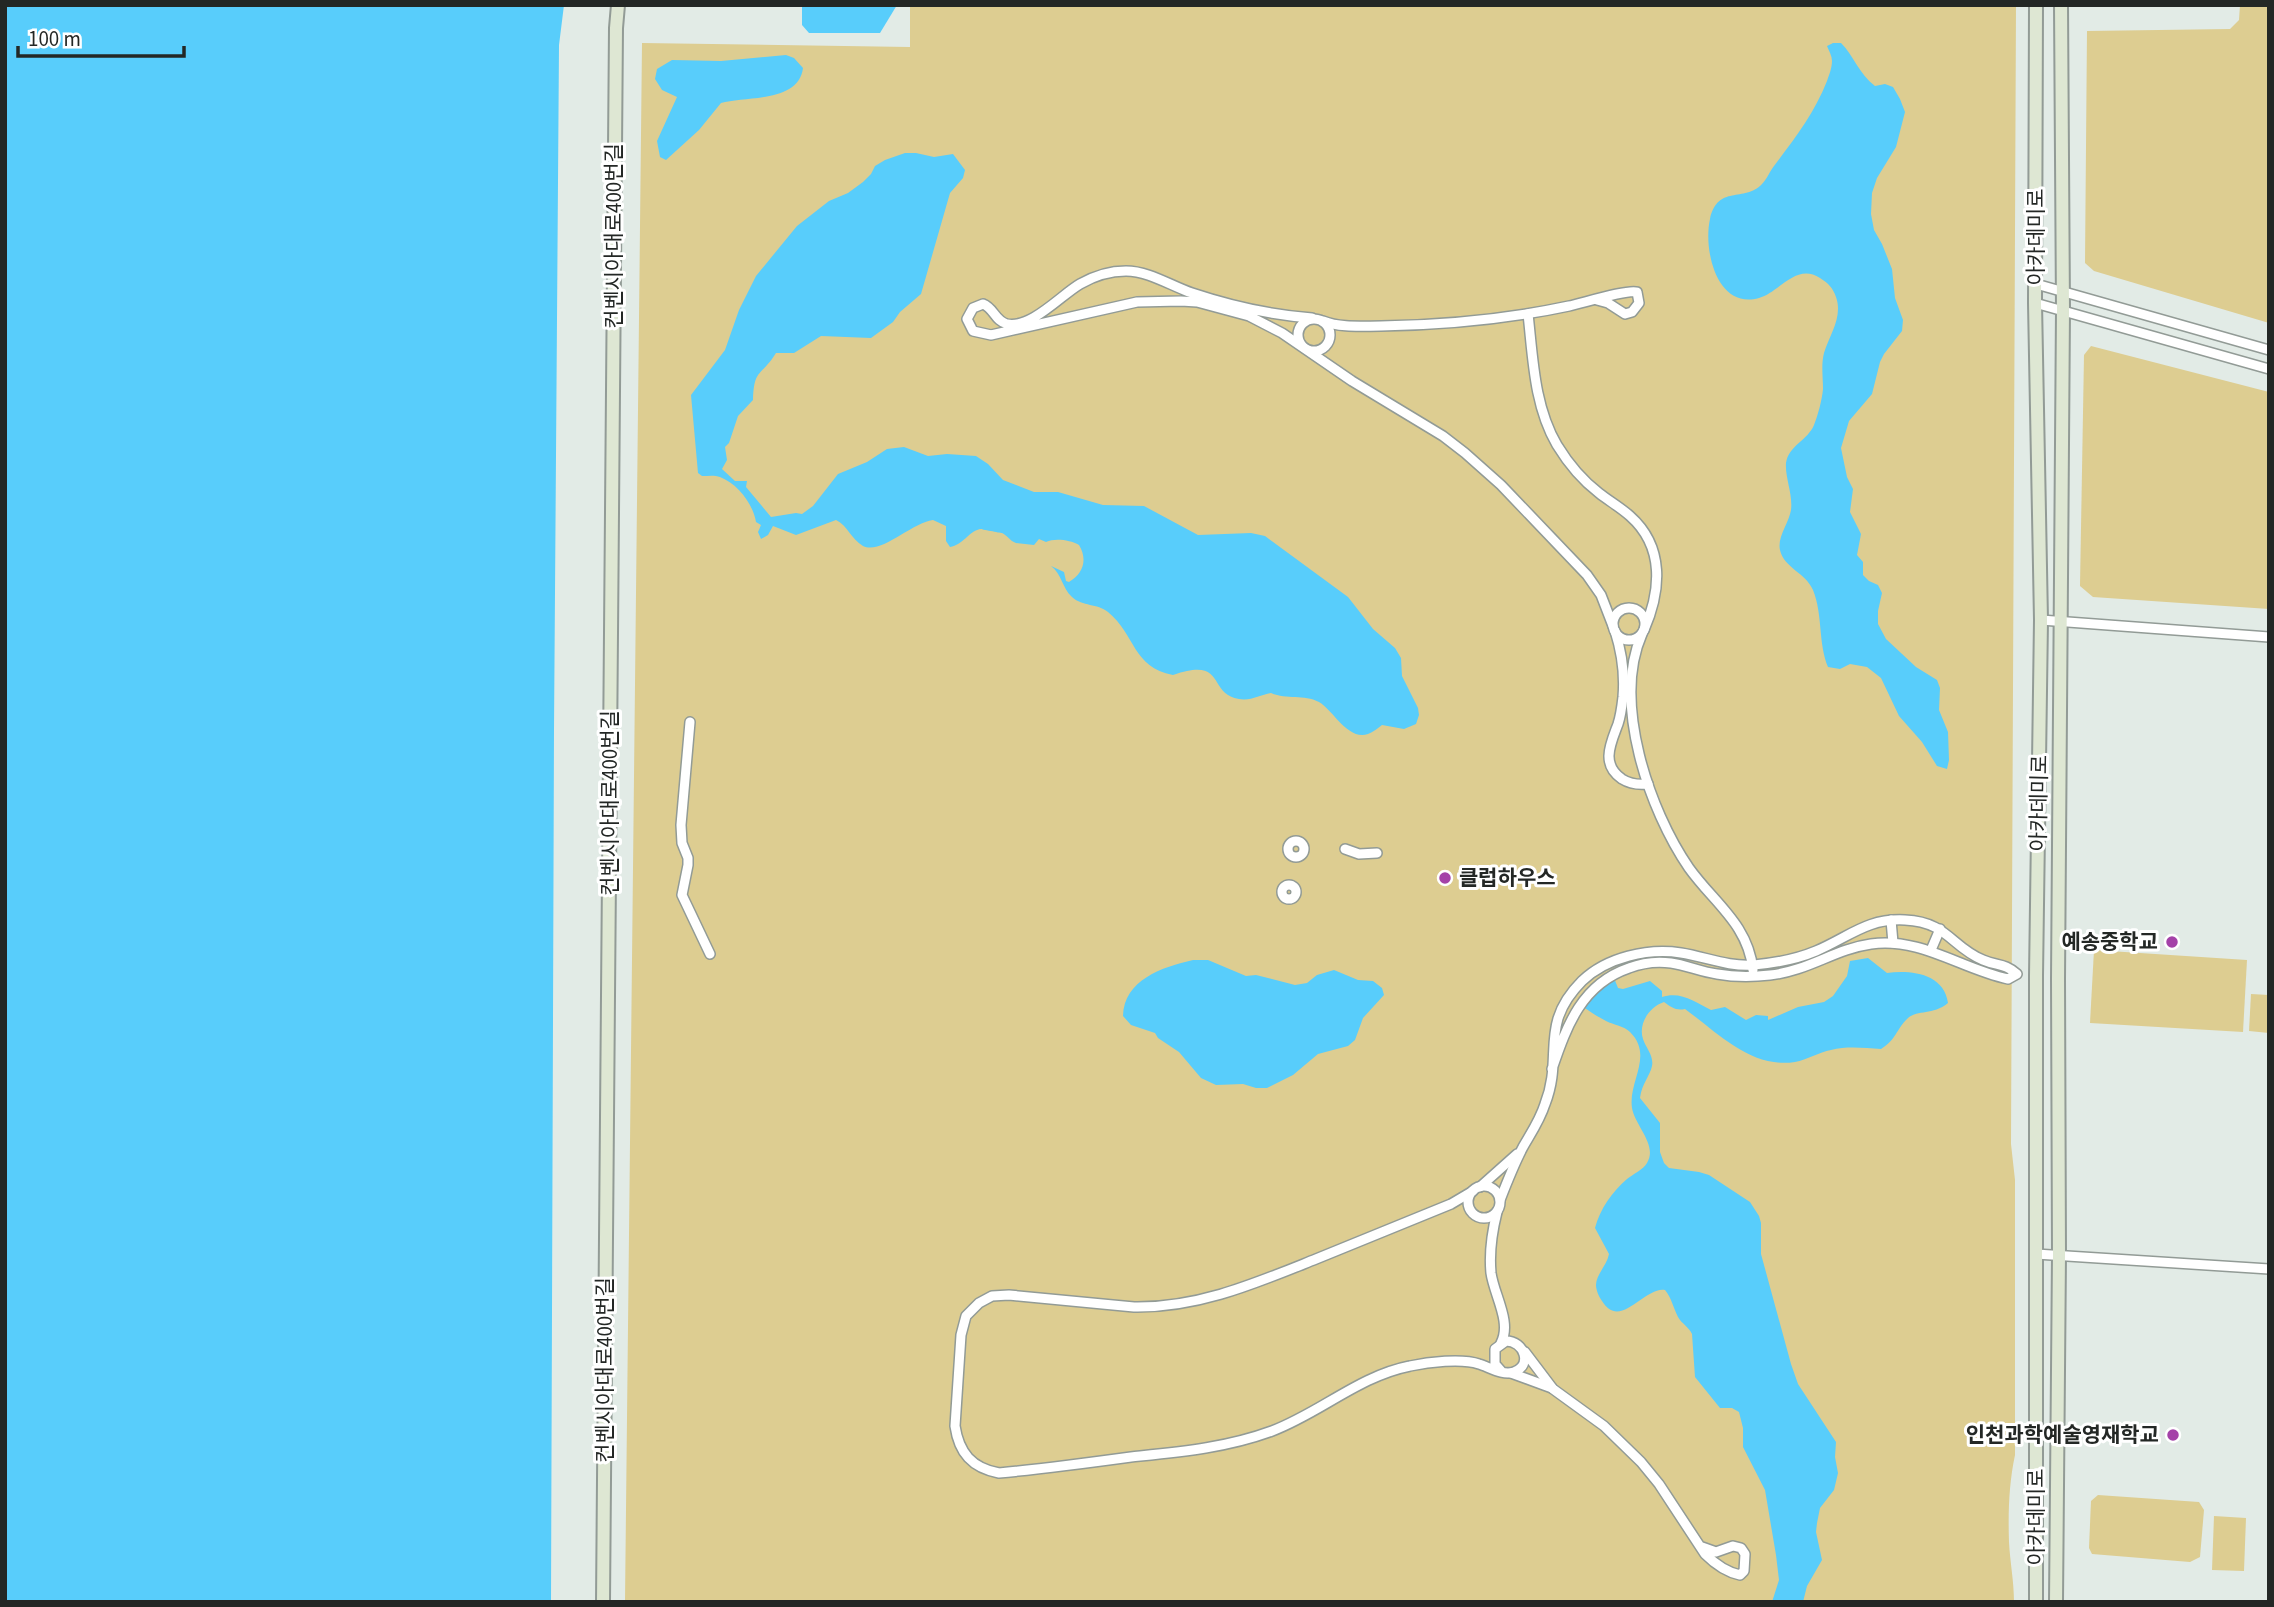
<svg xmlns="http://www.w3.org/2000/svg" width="2274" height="1607" viewBox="0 0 2274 1607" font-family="'Source Sans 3','Noto Sans KR',sans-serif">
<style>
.green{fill:#ddcd91}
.water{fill:#58cdfb}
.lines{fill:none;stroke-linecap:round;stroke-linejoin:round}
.street-casing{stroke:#929b96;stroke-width:12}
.secondary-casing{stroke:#929b96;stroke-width:16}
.street{stroke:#fff;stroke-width:9}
.secondary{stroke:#dee7d3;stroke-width:12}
.poi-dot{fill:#a442a8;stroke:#fff;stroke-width:2.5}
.labels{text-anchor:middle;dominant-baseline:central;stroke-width:6;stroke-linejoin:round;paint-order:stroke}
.street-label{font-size:21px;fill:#232725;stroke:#fff}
.poi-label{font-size:21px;font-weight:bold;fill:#232725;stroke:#fff;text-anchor:end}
</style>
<rect width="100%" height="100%" fill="#e2ebe6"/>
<g class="green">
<path d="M910,5H2016L2011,1144L2015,1180V1455C2009,1483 2008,1512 2009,1542C2010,1562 2014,1581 2014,1602H625L642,43L910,47Z"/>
<path d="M2240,5H2269V323L2094,271L2085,263L2087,31L2230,29L2239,20Z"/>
<path d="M2091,346L2269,392V609L2093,597L2080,586L2084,355Z"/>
<path d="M2094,950L2247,960L2243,1032L2090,1023Z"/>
<path d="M2251,994L2269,995V1033L2249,1031Z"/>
<path d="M2098,1495L2199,1502L2204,1510L2200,1557L2190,1562L2092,1554L2089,1548L2091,1501Z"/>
<path d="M2214,1516L2246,1518L2244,1571L2212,1570Z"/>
</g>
<g class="water">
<path d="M5,5H564L559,45L554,730L551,1602H5Z"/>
<path d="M802,5H897L880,33H809L802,25Z"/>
<path d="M1833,43H1841C1854,56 1859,74 1875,86L1885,84L1893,87L1900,99L1905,112L1896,147L1877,178L1872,193L1871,214L1874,230L1882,244L1892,269L1895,298L1903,320L1902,331L1884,354L1880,362L1872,394L1849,421L1841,448L1847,477L1853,489L1850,512L1861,534L1857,555L1863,562V575L1869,581L1878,585L1882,593L1878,611V624L1886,639L1916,667L1937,680L1940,688L1939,710L1948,732L1949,760L1947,769L1937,766L1922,742L1899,716L1881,678L1867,667L1850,664L1840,669L1828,667C1818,643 1823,615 1813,590C1806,573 1784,568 1780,550C1777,537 1789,523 1791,510C1793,494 1785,478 1786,463C1788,446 1808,440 1814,425C1818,415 1822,400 1823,389C1823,378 1821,364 1824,353C1830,334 1843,317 1836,297C1833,288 1828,283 1820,278C1796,262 1779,293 1759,298C1717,310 1703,250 1710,219C1718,184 1744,203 1762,184C1767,179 1770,171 1774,166C1795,138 1814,114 1827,81C1829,75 1832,68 1832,61C1832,56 1829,51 1827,46Z"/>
<path d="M786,55L794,58L803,68C799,103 744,96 721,103L699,130L666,160L660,157L657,141L677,97L662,90L655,79L657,69L672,60L721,61Z"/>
<path d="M905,153H916L934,157L953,154L965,170L963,178L950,193L921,294L900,312L893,322L871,338L821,336L794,353H776C761,377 754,368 753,400L738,416L729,443L725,447L727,460L722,469L735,481H747L746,487L771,517L796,513L802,514L813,506L838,474L867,462L887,449L904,447L928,456L947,454L976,456L988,464L1003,480L1034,492H1058L1103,505L1144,506L1198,535L1251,533L1265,536L1348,597L1373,629L1395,648L1401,658L1402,676L1418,708L1419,715L1416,724L1404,729L1382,725C1378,728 1373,732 1368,734C1348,741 1333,710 1319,702C1304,694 1287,700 1271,693C1260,695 1251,701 1239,699C1207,694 1227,656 1173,675C1132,667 1136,635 1108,612C1097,603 1083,607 1072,597C1062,588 1062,574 1051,566L1064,572L1066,581L1069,582C1083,574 1088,560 1079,545C1070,540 1055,538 1046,542L1039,539L1034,545C1028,544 1022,544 1016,543C1010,541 1007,535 1002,533C1000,533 981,529 980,529C968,532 963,545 950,547L946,541V526L933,520C911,523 881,555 863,546C851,539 848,526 836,520L796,535L773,526L768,535L761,539L758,532L761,525L756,522C753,504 738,484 720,477C715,475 708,476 702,476L698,473L691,395L725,350L739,310L756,276L797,226L829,201L848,193L863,182L871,174L875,166L885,160Z"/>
<path d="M1868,958L1887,973C1910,970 1944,973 1948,1003C1932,1016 1917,1009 1907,1019C1896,1030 1896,1040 1881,1049C1864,1048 1847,1046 1831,1050C1819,1052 1807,1060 1795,1062C1751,1069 1717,1032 1685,1009C1676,1011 1671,1007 1664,1002C1649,1007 1638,1024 1643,1039C1646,1048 1654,1056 1652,1066C1650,1076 1642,1083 1640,1098L1660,1123V1152L1664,1163L1669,1168L1699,1172L1709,1175L1750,1202L1759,1216L1761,1223V1254L1791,1364L1798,1384L1836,1442L1835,1457L1838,1473L1834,1490L1820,1508L1817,1523L1816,1532L1822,1560L1807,1586L1803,1602H1772L1779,1580L1776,1555L1765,1490L1743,1447V1428L1739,1412L1732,1408H1720L1695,1377L1692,1334C1689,1327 1682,1324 1678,1317C1673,1307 1672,1299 1665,1290C1645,1286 1620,1331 1602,1301C1599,1297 1596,1290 1596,1285C1596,1275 1607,1265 1609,1254L1595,1228C1600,1209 1612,1192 1627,1179C1633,1174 1643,1170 1647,1163C1658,1145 1635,1126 1632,1108C1628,1081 1654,1056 1630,1032C1624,1026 1614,1025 1606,1021C1598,1017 1591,1012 1583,1007L1601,986L1614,978L1618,988L1623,989L1650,981L1662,991V997C1681,991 1695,1002 1711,1010L1725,1007L1746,1020L1756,1015L1768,1016V1020L1798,1007L1824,1002L1833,996L1847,976L1850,961Z"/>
<path d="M1193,960H1208L1246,976L1256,975L1295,985L1307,983L1317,975L1334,970L1358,980L1373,981L1382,988L1384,995L1363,1018L1355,1040L1348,1046L1318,1054L1293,1075L1267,1088H1256L1243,1084L1216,1085L1201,1078L1179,1052L1158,1038L1155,1033L1131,1025L1123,1016C1124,980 1162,967 1193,960Z"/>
</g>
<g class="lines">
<defs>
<g id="street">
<path d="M2036,284L2269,350"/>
<path d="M2035,303L2269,369"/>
<path d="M1528,314C1533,358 1534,406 1557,445C1568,463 1582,480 1599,493C1609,501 1620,507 1630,516C1665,547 1661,591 1644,630"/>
<path d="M1312,318C1271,315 1231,306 1192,293C1171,286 1149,271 1126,271C1110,271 1094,276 1080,284C1061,295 1031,329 1007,324C995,321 994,308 983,304L973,308L967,319L973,331L991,335L1137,302L1181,301L1197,302L1249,316L1282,333L1352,381L1443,436L1465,453L1501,485L1587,575L1601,595L1613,626"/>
<circle cx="1314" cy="335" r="16"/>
<path d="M1323,321C1340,328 1362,326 1381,326C1444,325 1508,319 1569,306C1583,303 1628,289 1637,292L1639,303L1632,312L1625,314L1608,303L1597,300"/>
<circle cx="1629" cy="624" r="16"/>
<path d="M2041,620L2269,637"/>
<path d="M1615,631C1622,653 1625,674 1623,697C1622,706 1621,715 1618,724C1611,743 1600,764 1622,779C1630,784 1639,785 1648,784"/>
<path d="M1642,634C1612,702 1649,810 1689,868C1714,903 1748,924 1753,970"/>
<path d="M690,722L681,825L682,843L688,858V865L682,895L710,954"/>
<circle cx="1296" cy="849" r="8"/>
<path d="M1345,849L1359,854L1377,853"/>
<circle cx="1289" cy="892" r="7"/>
<path d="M1891,920L1893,943"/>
<path d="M1931,950L1940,929"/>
<circle cx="1484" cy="1202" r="16"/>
<path d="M1480,1187L1517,1154"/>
<path d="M1473,1191L1451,1204C1406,1222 1361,1241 1316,1259C1256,1283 1199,1308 1134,1307L1009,1295L992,1296L979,1303L966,1316L961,1335L955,1426C959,1453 972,1468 999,1473C1043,1469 1087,1463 1131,1457C1179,1452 1226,1448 1272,1431C1320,1413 1359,1376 1410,1366C1428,1362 1462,1358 1479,1364C1489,1367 1503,1376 1514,1372C1533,1365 1524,1341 1506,1341L1495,1349V1364L1502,1372"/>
<path d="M1500,1200C1507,1182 1514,1164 1523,1147C1531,1133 1540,1120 1545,1104C1564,1056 1538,1025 1582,981C1607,957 1648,948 1681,953C1706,957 1728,967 1754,965C1776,963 1797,959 1816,951C1849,937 1867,918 1905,920C1948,922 1951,947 1983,960C1997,966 2005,963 2017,974L2008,979C1961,969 1921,937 1871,944C1835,949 1808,971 1770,975C1753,977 1734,977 1717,974C1701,972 1686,965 1671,963C1657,961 1642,963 1629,968C1582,984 1567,1025 1552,1069"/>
<path d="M1497,1212C1492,1232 1489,1252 1491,1273C1494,1295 1512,1322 1501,1343"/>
<path d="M2036,1254L2269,1269"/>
<path d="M1525,1352L1553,1389L1604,1426L1641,1462L1659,1484L1705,1554C1715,1564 1726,1572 1740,1575L1744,1571L1745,1554L1741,1548L1733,1546L1716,1552L1702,1547"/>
<path d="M1511,1373L1552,1388"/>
</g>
<g id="secondary">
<path d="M2036,5L2035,303L2041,620L2036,976V1602"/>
<path d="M603,1602L616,28L618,5"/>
<path d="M2056,1602L2059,1255L2058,979L2063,310L2061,5"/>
</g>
</defs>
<use href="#street" class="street-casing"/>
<use href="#secondary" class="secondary-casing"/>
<use href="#street" class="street"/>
<use href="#secondary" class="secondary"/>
</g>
<g class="poi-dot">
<circle cx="1445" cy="878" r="7"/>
<circle cx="2172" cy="942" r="7"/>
<circle cx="2173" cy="1435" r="7"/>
</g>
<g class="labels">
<g class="street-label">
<text transform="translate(614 236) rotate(-90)">컨벤시아대로400번길</text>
<text transform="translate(2036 237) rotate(-90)">아카데미로</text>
<text transform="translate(610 803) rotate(-90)">컨벤시아대로400번길</text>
<text transform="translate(2039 803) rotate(-89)">아카데미로</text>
<text transform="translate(605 1370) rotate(-90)">컨벤시아대로400번길</text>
<text transform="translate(2036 1517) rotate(-90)">아카데미로</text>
</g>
<g class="poi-label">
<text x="1459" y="878" text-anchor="start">클럽하우스</text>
<text x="2158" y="942">예송중학교</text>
<text x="2159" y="1435">인천과학예술영재학교</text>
</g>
</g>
<rect width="2274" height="1607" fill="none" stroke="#232725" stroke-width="14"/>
<path d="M18 46v10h166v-10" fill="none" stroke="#232725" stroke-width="3.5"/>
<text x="28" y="46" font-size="21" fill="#232725" stroke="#ffffff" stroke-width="5" paint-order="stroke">100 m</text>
</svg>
